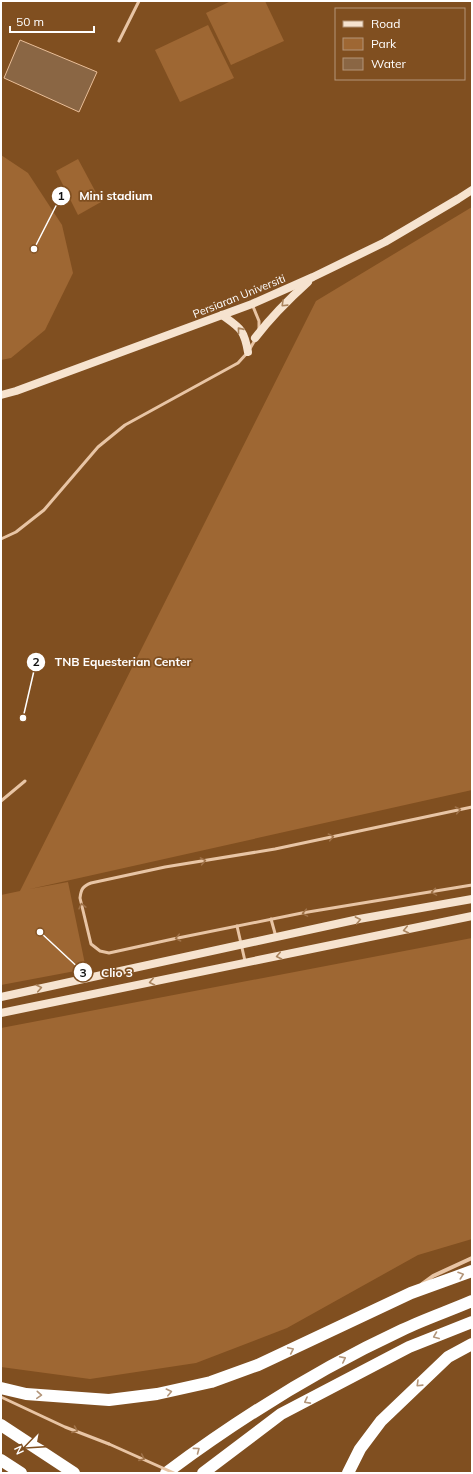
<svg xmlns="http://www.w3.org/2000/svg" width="473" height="1474" viewBox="0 0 473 1474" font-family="Mulish,sans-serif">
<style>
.green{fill:#9e6733}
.water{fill:#8a6644;stroke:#e9be98}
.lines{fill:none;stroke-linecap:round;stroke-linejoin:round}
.lane{stroke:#e8c5a5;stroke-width:3}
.street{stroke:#e8c5a5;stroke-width:4}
.secondary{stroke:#f6e3cf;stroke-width:8}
.highway{stroke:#fff;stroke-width:12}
.lane-bridge{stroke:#e8c5a5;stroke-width:3}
.oneway{stroke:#a9835d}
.oneway2{stroke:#9f7248}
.oneway3{stroke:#b39579}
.labels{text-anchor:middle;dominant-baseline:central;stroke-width:3.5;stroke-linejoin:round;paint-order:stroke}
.street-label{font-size:11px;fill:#fff;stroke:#804f20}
.leader{fill:none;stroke:#fff;stroke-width:1.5}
.callout-dot{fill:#fff;stroke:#804f20;stroke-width:1.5}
.mark-label{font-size:12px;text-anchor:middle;font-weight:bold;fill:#111}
.callout-label{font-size:12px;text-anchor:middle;font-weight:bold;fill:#fff;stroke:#804f20;stroke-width:3.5;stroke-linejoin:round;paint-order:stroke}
</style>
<rect width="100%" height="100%" fill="#804f20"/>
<g class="green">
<path d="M231,1H265L284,41L231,65L206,13Z"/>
<path d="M208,25L234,78L180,102L155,50Z"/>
<path d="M1,155L28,173L62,225L73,273L45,330L11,358L1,360Z"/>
<path d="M78,159L101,202L78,215L56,171Z"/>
<path d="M472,207V790L30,889L68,882L86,969L1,985V895L20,891L316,301Z"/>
<path d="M472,938V1239L418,1255L287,1328L196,1363L90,1379L1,1367V1028Z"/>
</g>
<path class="water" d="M20,40L97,72L79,112L4,78Z"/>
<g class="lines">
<g class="lane">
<path d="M119,41L139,1"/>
<path d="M252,304L259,321V329"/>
<path d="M1,539L16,532L44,510L98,447L125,425L238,363L248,352L255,340"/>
<path d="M1,801L25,781"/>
<path d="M472,807L275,849L165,867L91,883C83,886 81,889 80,898L91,944L100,951L109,953L173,939L302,913L472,885"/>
<path d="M271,919L276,937"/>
<path d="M237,926L245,961"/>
<path d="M1,1397L65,1427L109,1444"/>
</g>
<path class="street" d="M422,1284L433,1276L472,1258"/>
<g class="secondary">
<path d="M222,315C240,328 244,329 248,352"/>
<path d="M255,338C271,317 288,300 308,282"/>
<path d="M1,395L16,391L252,304L313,277L385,242L458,199L472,190"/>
<path d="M1,997L359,919L472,899"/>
<path d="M1,1013L472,916"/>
</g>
<g class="highway">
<path d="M1,1388L26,1394L109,1400L157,1394L211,1382L258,1365L411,1293L472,1271"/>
<path d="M1,1425L74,1473"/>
<path d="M1,1460L21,1473"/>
<path d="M166,1473C240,1418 318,1369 402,1330C425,1319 449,1311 472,1301"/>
<path d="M203,1473L281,1414L409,1347L472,1322"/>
<path d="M348,1473L360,1449L381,1421L448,1357L472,1344"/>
</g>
<path class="lane-bridge" d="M109,1444L174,1473"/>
</g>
<defs><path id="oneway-chevron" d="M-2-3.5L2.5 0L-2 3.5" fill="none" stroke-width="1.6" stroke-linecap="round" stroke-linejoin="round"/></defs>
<g class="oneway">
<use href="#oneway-chevron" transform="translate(284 304) rotate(136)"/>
<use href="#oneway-chevron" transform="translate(240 330) rotate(-129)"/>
<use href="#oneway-chevron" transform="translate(358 920) rotate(-11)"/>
<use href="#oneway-chevron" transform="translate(406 930) rotate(168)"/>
<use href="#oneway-chevron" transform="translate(279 956) rotate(168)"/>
<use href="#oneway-chevron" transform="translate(152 982) rotate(168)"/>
<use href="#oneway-chevron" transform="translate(39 988) rotate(-12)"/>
</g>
<g class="oneway2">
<use href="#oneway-chevron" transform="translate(458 810) rotate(-12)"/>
<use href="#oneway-chevron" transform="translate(331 837) rotate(-12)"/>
<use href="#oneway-chevron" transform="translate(203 861) rotate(-10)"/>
<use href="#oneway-chevron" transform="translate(434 892) rotate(171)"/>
<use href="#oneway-chevron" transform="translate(82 906) rotate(-104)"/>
<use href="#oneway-chevron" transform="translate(305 913) rotate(170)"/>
<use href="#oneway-chevron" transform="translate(178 938) rotate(168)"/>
<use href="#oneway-chevron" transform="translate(75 1430) rotate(22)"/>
<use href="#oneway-chevron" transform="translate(142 1458) rotate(24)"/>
</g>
<g class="oneway3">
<use href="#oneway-chevron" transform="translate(461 1275) rotate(-19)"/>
<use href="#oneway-chevron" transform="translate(436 1336) rotate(158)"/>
<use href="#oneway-chevron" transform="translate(291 1350) rotate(-25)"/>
<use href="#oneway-chevron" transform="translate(343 1359) rotate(-27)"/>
<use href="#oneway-chevron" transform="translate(419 1384) rotate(136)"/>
<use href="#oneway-chevron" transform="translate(169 1392) rotate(-13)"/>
<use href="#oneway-chevron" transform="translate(39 1395) rotate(4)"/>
<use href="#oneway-chevron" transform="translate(307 1401) rotate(152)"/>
<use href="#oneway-chevron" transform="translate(197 1450) rotate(-37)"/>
</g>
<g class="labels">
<g class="street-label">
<text transform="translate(239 296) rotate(-22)">Persiaran Universiti</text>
</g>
</g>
<path class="leader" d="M34 249L61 196M23 718L36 662M40 932L83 972"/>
<g class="callout-dot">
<circle cx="34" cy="249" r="4"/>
<circle cx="23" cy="718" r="4"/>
<circle cx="40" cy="932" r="4"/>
<circle cx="61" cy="196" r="10"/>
<circle cx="36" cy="662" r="10"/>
<circle cx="83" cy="972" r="10"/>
</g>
<g class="mark-label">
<text x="61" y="200">1</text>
<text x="36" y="666">2</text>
<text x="83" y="977">3</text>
</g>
<g class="callout-label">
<text x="116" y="200">Mini stadium</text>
<text x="123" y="666">TNB Equesterian Center</text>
<text x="117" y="977">Clio 3</text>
</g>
<rect width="473" height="1474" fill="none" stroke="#ffffff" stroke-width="4"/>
<rect x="335" y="8" width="130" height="72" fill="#804f20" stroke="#b39579"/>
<rect x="343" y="21" width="20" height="6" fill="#f6e3cf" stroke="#b39579"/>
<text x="371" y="28" font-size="12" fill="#ffffff">Road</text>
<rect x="343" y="38" width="20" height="12" fill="#9e6733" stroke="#b39579"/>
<text x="371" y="48" font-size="12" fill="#ffffff">Park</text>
<rect x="343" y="58" width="20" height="12" fill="#8a6644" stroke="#b39579"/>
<text x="371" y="68" font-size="12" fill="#ffffff">Water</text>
<g transform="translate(28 1446) rotate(245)" stroke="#804f20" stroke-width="3" paint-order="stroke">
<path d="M0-3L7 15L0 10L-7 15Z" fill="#ffffff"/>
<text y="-6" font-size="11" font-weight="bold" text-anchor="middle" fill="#ffffff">N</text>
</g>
<path d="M10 26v6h84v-6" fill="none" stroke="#ffffff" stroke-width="2"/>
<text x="16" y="26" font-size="12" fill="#ffffff" stroke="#804f20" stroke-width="3" paint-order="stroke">50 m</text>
</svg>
